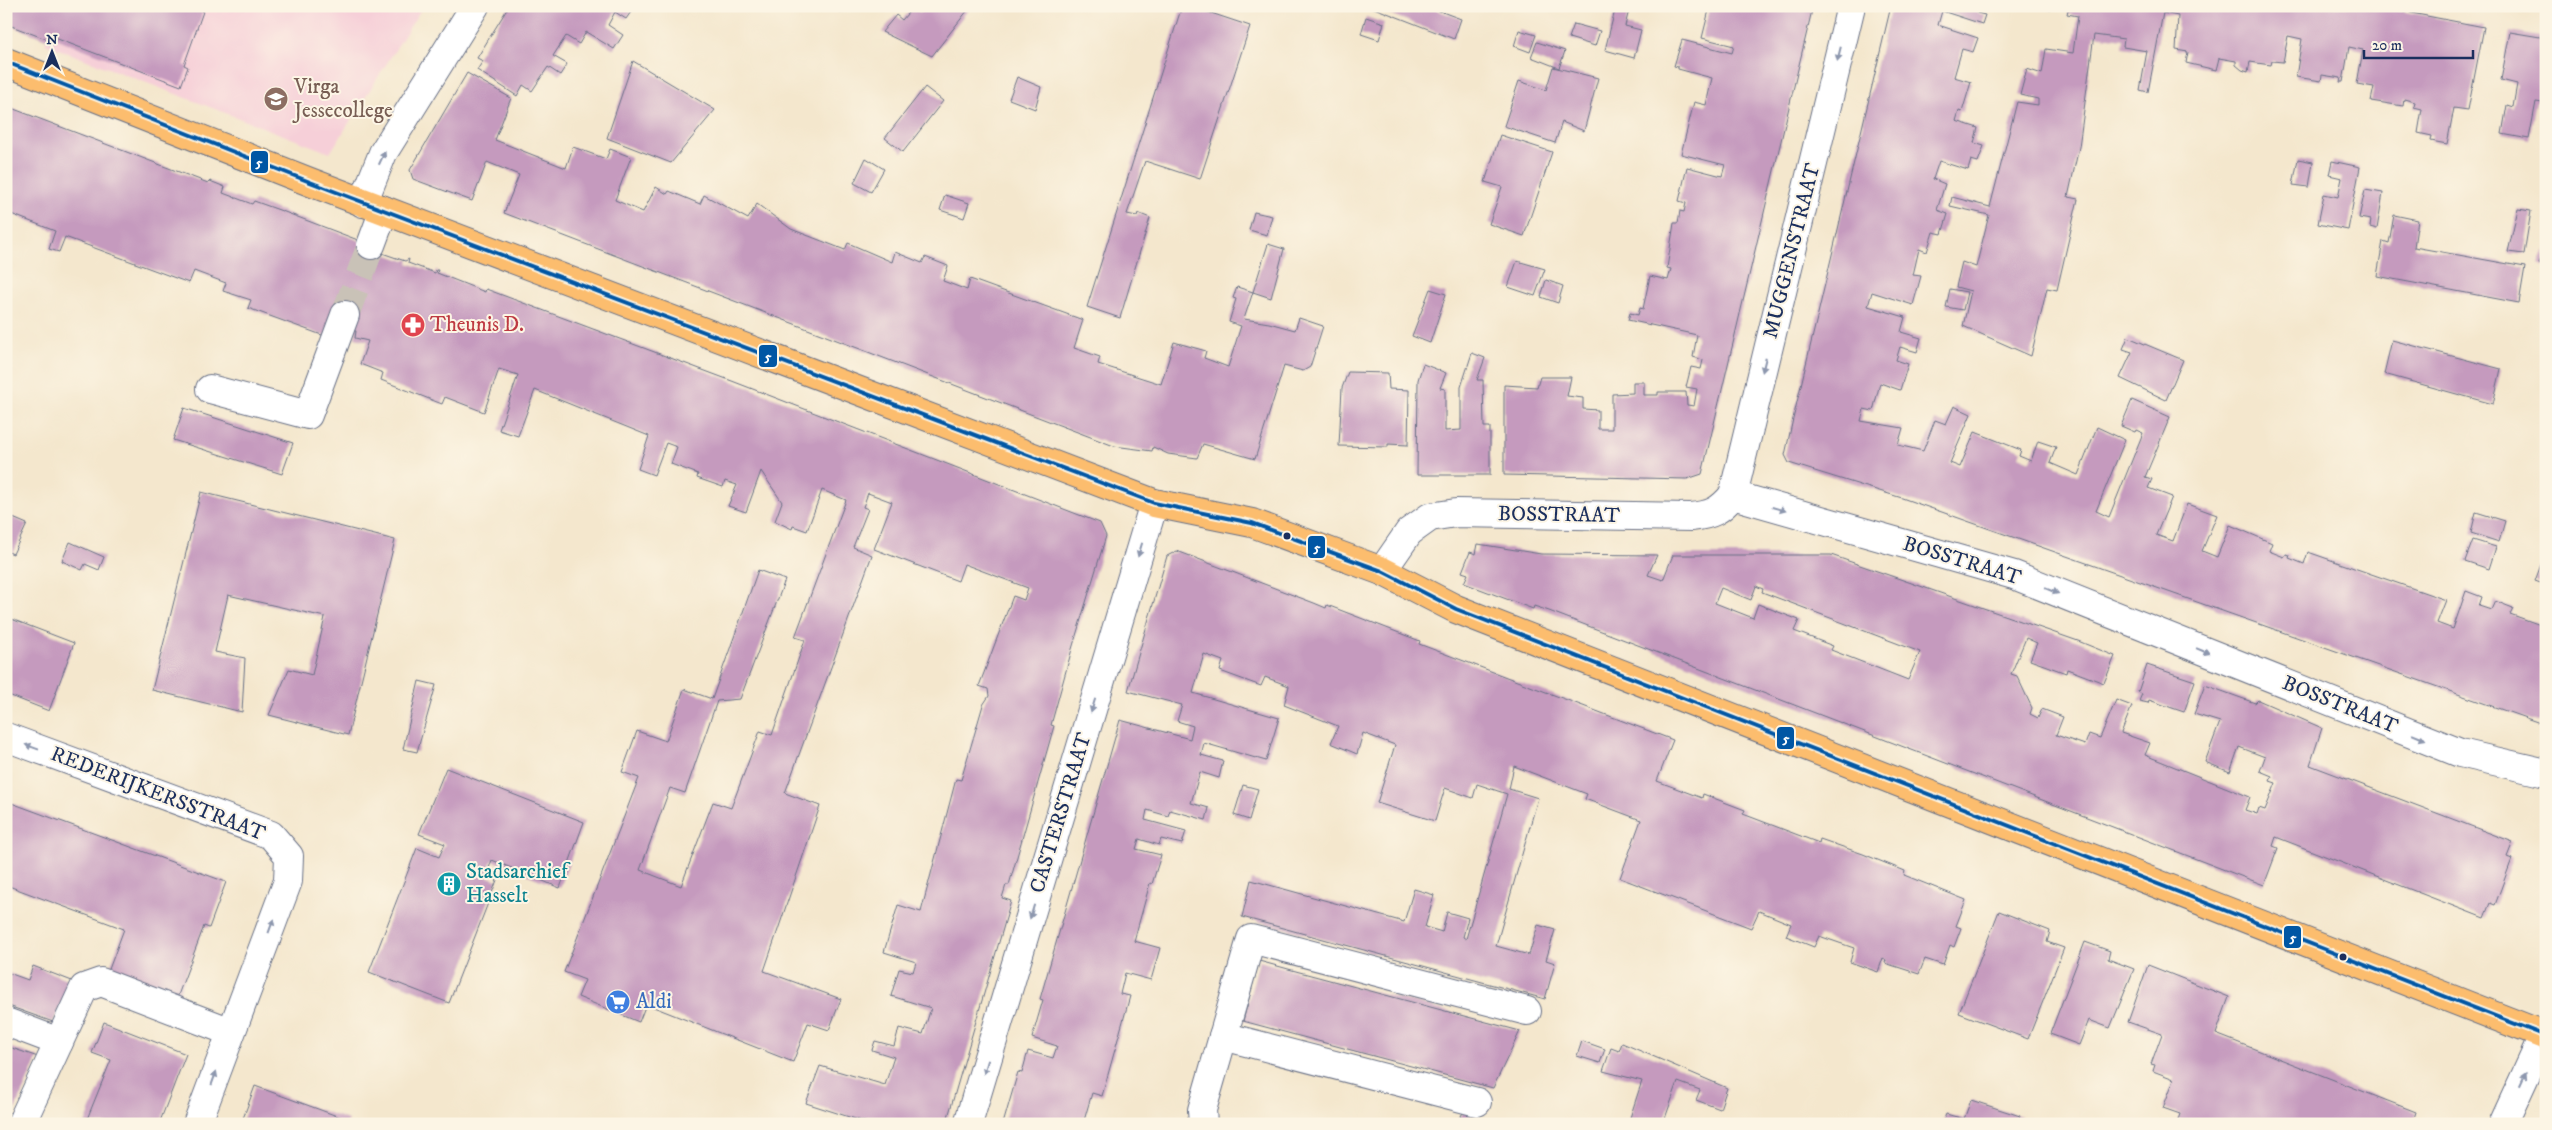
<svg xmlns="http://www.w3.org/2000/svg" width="2552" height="1130" viewBox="0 0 2552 1130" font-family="'IM FELL DW Pica',serif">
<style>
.built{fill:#f6cfd8}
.building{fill:#c59abe;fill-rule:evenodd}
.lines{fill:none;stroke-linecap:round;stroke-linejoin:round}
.minor-tunnel{stroke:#c9c2b7;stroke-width:28;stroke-dasharray:28 14;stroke-linecap:butt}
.minor-casing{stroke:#676f85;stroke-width:30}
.major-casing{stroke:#676f85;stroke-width:30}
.minor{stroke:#fff;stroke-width:28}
.major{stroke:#fcbd6e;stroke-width:28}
.bus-1-casing{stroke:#fcf5e5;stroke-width:8}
.bus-1{stroke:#0056a4;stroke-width:4}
.oneway{fill:#8d97ae}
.bus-dot{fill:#1b2f5e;stroke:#fcf5e5;stroke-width:2}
.labels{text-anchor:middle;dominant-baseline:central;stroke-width:4;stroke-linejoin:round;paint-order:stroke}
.education-label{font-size:21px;fill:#785e54;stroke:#fcf5e5;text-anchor:start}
.street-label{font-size:21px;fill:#1b2f5e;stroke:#fcf5e5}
.health-label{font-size:21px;fill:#be3a42;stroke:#fcf5e5;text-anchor:start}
.culture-label{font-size:21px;fill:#0d838f;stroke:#fcf5e5;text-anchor:start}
.shop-label{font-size:21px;fill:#366cbe;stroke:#fcf5e5;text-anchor:start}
.line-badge{stroke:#fcf5e5;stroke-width:2}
.badge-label{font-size:14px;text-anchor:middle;font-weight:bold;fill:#fff}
</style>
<rect width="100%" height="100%" fill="#fcf5e5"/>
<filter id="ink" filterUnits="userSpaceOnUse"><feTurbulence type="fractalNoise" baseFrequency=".02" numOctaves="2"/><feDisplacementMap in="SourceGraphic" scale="10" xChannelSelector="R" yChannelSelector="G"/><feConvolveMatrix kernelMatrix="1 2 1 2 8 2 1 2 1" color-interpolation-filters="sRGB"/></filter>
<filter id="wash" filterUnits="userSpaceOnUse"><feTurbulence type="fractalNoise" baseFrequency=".0096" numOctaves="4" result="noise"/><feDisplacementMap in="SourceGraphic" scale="20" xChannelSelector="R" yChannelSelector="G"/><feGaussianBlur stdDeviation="1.12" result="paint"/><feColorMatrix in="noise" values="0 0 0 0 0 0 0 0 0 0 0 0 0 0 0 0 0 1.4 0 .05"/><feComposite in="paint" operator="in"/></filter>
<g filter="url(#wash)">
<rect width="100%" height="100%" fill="#f4e7cd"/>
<path class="built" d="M57,6H423L330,153L45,44Z"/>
<g id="blocks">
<g class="building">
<path d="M11,6H205L184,65L188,67L181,86L55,38L54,42L6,24Z"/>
<path d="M509,6H635L626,19L615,12L608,25L623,35L614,49L586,32L579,44L566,36L553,56L567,64L560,75L548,67L532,91L523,85L517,96L477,70L483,61L477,58Z"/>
<path d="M830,6H846L841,12Z"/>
<path d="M925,6H971L932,56L882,32L896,15L902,20L913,7L920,12Z"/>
<path d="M1182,6H1203L1202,10L1250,26L1200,179L1145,161L1127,214L1137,216L1138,213L1150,218L1120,318L1087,307Z"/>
<path d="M1369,6H1426L1461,19L1454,39Z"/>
<path d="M1616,6H1630L1625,26L1641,30L1634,58L1605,50Z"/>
<path d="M1710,6L1723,9L1724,6H1813L1702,474L1687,479L1504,475V385L1537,387L1540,377H1571L1567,396L1583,398V409L1598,410V429H1612V394L1633,393V382H1644V395H1658V392H1686L1687,405L1694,406L1697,389L1686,387L1691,367L1701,369L1703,360L1693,357L1697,335L1628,320L1630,313L1638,315L1640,308L1643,309L1650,276L1668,280L1671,269L1667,268L1674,223H1678L1680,211L1684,212L1686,203L1679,201L1687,167L1722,176L1725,165L1681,154L1694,102L1706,105L1712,78L1678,69V67L1674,66L1682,40L1732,53L1734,46L1702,38Z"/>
<path d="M1891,6H1979L1977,13L1985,15L1982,24L1942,11L1938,25L1978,38L1973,52L1962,49L1954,77L1971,82L1962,112L1959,111L1956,121L1978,128L1974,143L1984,146L1978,162L1971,160L1968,170L1939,161L1933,179L1945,184L1937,210L1948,214L1942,234L1933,232L1927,252L1919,249L1913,275L1921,276L1913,305L1872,292L1868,306L1905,317L1901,332L1921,338L1917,352L1900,347L1896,360L1908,364L1900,390L1880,383L1873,411L1864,409L1861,421L1903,428L1898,445L1923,451L1935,420L1946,424L1954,406L1971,414L1950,463L1960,467L1975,432L2021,450L2019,456L2031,461L2038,441L2056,447L2050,463L2078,475L2097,427L2125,440L2096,511L2109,517L2143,433L2136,430L2135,432L2121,426L2132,400L2170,417L2145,477L2152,479L2148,488L2172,497L2156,535L2173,541L2187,504L2217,515L2202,551L2217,557L2230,525L2272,543L2269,551L2284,557L2286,554L2290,555L2289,558L2304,564L2308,552L2446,600L2437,623L2453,629L2466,591L2482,597L2479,606L2491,610L2495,601L2513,608L2510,614L2546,627V707L2540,723L1902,498L1789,463L1785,455L1793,419Z"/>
<path d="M2035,6H2052L2051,10Z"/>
<path d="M2069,6H2375L2484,27L2468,110L2454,108L2447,144L2431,141L2432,136L2418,133L2422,109L2414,107L2415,102L2404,99L2403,106L2371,101L2374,87L2357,84L2363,50L2349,47L2343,82H2340L2341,78L2322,75L2321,81L2296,77L2302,39L2288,36L2283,62L2272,61L2271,65L2250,62L2248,72L2242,70L2236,65V61L2219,58L2216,70L2186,63L2188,52L2176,50L2178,16L2163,13L2148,92L2140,90L2147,51L2123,47L2124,39L2094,35L2079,147L2068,197L2078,199L2057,290L2047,288L2031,356L1963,326L1971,291L1956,287L1962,262L1976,267L1989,215L1950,206L1952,197L1990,207L2017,102L2038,105V99L2020,95L2027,69L2042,74L2046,49L2073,53L2078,16L2067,14Z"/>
<path d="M1366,17L1384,23L1379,40L1361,34Z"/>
<path d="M1574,24L1600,31L1595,46L1569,38Z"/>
<path d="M1519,30L1536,35L1530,52L1514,46Z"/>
<path d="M2510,32L2546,38V97L2543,103L2536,102L2529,139L2502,134L2507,105L2513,107L2517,84L2501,80Z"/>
<path d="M1537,42L1565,51L1559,68L1531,57Z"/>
<path d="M633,61L715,110L671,163L607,138Z"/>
<path d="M1553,67L1598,78L1584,131L1562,122L1555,143L1504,126L1519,81L1546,90Z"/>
<path d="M467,73L511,98L495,140L566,168L573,147L606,159L610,149L631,157L615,200L643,212L656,187L667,194L669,191L700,204L704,195L748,219L757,204L791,229L845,250L848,243L892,262L895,252L922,263L925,257L948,266L943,281L967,290L970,279L1083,320L1074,348L1100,357L1098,364L1161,384L1174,342L1206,351L1204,358L1228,367L1241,326L1229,322L1236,299L1233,298L1237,287L1253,292L1244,319L1269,323L1295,330L1299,318L1323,326L1310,367L1303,371L1284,366L1255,459L1203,444L1197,458L1168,454L1153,447L1152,451L1114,446L504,213L519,175L487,162L472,201L413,179L410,170Z"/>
<path d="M1017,77L1041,87L1035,109L1009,99Z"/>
<path d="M925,87L943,101L903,152L885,138Z"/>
<path d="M6,106L208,183L210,181L225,187L223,193L252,204L254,201L282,211L384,250L382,253L405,261L409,259L408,263L435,273L436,270H438L437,273L485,292L486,289L732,381L1100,523L1106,536L1072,649L1051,725L1054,726L1009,885H1006L1002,898L1011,901L946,1124H871L806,1103L820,1066L885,1085L894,1057L872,1050L875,1041L894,1046L899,1028L923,1034L931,1008L891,996L899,969L913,972L916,962L884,952L898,905L921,912L956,779L961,780L983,705L989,696L988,689L979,686L1013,596L1024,600L1028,588L964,564L958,581L874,549L892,502L868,493L863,507L868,509L853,547L872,555L785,793L820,806L764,971L841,999L829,1030L808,1023L793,1062L646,1004L639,1022L578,997L585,980L564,972L639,778L622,772L637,731L666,741L684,689L712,699L758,570L785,580L740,699L717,701L685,793L670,788L640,870L681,886L713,802L731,808L760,731L772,735L805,640L795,637L846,500L822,490L807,531L793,526L792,529L775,521L782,502L761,471L746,512L728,506L737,485L725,481L723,487L697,478L698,474L671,464L677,447L666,443L654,475L638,469L649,436L535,390L518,436L499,430L518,375L499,369L484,412L445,397L442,404L381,380L383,373L360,364L368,341L355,338L356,331L352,330L330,338L248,308L251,300L223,291L226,283L194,271L189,283L65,237L59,252L49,249L55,231L6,212Z"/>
<path d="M1500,135L1552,152L1524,236L1489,224L1502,187L1485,182Z"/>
<path d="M866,158L884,169L871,192L854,183Z"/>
<path d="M2298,159L2313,162L2309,187L2293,185Z"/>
<path d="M2332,161L2360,167L2348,230L2318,224L2324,194L2338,197L2342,178L2329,175Z"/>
<path d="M2365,190L2383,193L2377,229L2370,227L2371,220L2359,218Z"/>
<path d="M945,195L969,203L964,218L940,210Z"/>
<path d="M2518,209L2531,211L2524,254L2508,252Z"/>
<path d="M1254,212L1272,216L1267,235L1249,230Z"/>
<path d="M2394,215L2418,220L2414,247L2525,267L2519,303L2377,276L2383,241L2389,243Z"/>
<path d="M1268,244L1284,249L1271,298L1253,292Z"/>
<path d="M2546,248V266L2539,263Z"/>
<path d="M1517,261L1545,269L1535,296L1508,287Z"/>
<path d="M1546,280L1563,286L1558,303L1541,297Z"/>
<path d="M1430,289L1446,294L1430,343L1412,336Z"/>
<path d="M1950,289L1967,292L1963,310L1946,307Z"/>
<path d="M2128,337L2183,360L2166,400L2120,378L2132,352L2123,349Z"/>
<path d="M2392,340L2501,369L2493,404L2384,374Z"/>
<path d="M1472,353L1485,358L1477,380H1483L1484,427H1490V475H1417L1418,380L1423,364L1446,373L1440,388L1445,389V431L1461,430V387Z"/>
<path d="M1348,372L1388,373L1389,389L1409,390L1408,445L1388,444V447L1339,446L1342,388Z"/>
<path d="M184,408L293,443L282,474L173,440Z"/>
<path d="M201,492L395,540L348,735L269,715L289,669L312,675L325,617L228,595L215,652L245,658L242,712L152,690Z"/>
<path d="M2476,512L2505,521L2499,542L2471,533Z"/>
<path d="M6,515L27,524L13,554L6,551Z"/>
<path d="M2473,540L2496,547L2489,569L2465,561Z"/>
<path d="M70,542L104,557L99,570L85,564L82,570L62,561Z"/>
<path d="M1478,544L1541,554L1657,555L1648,575L1663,580L1673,555H1831L2078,641L2115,656L2104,683L2067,669L2066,673L2030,660L2037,643L2026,638L2011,674L2017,676L2032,708L2030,714L2038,718L2042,709L2063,717L2056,735L2085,745L2089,734L2100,738L2116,700L2132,706L2121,733L2150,743L2145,755L2250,797L2245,810L2257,814L2259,808L2265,810L2276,783L2270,781L2272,776L2260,771L2265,757L2239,747L2230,772L2205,762L2220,722L2194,714L2205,685L2255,703L2258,700L2322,728L2310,765L2513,842L2507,857L2512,859L2495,905L2490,903L2484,918L2276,837L2273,846L2278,848L2264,885L1549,611L1534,606L1533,609L1464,583L1468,574L1462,572L1470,552L1476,554ZM1756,586L1763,589L1762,592L1920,652L1908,680L1831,650L1833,646L1794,631L1799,620L1758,604L1753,618L1715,603L1721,588L1751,600Z"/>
<path d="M1177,551L1314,603L1326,608L1327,605L1420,641L1419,644L1673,740L1657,781L1702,798L1703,794L1745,810L1743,814L1819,843L1820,839L1863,854L1905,871L1904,875L1966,900L1956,926L1961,928L1954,947L1950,945L1943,965L1925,959L1919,974L1885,963L1886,960L1883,958L1878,972L1850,962L1854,948L1819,936L1814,947L1786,936L1791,924L1759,911L1751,928L1620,878L1641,820L1585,799L1587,794L1514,766L1509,789L1538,798L1496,946L1529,955L1538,925L1555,930L1546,960L1555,963L1545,999L1242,917L1251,880L1404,922L1414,889L1434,895L1425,927L1442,932L1447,912L1468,918L1463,937L1466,939L1507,794L1477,784L1473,798L1445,788L1435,821L1377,803L1395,745L1363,733L1357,754L1331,743L1338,726L1284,705L1289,686L1265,677L1261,686L1220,671L1223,661L1204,654L1193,693L1279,718L1266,761L1204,743L1201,755L1223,761L1219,778L1200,772L1191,803L1209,808L1206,820L1170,810L1168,816L1147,810L1145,820L1186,831L1182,844L1161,839L1159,845L1139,839L1136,849L1161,855L1152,884L1150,883L1134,941L1160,948L1151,980L1125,973L1120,994L1130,996L1102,1096L1092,1093L1083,1124H1003L1018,1072L1022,1073L1028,1051L1053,1058L1057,1046L1032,1038L1043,1000L1040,999L1120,720L1190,739L1193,726L1177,721L1182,705L1128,691L1167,556Z"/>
<path d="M2542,562L2546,564V585L2535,581Z"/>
<path d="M6,617L74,643L49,711L6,694Z"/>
<path d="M2147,665L2195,681L2184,712L2149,700L2148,703L2139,701L2142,694L2138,692Z"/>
<path d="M419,681L436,685L417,752L403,749Z"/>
<path d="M446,768L584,822L560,888L492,860L486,876L497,880L449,1003L369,972L417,848L439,857L445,844L419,834Z"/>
<path d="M1243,785L1258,789L1249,820L1234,815Z"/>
<path d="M6,801L226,882L209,928L204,926L177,998L108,972L124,929L6,885Z"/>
<path d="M1999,911L2050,931L2047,942L2064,948L2028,1039L1959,1013Z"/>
<path d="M2085,942L2110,951L2108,959L2134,969L2110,1028L2089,1020L2079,1045L2050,1034Z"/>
<path d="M1259,961L1292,970L1520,1031L1493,1088L1243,1021Z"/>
<path d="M2148,965L2229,997L2216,1034L2416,1112L2412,1124H2188L2178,1120L2180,1114L2163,1108L2174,1079L2153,1071L2155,1065L2151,1064L2162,1034L2128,1022Z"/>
<path d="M33,966L72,981L53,1022L6,1005V972L28,980Z"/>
<path d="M104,1022L186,1054L159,1124H85L111,1060L92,1053Z"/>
<path d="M1582,1041L1605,1049L1600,1063L1577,1056Z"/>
<path d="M1622,1043L1727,1088L1720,1109L1696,1100L1700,1090L1678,1082L1663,1124H1628L1642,1081L1603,1071L1611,1048L1619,1051Z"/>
<path d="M6,1046L38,1057L13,1114L6,1111Z"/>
<path d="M255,1086L348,1120L346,1124H241Z"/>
<path d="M1971,1100L2020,1116L2017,1124H1942L1946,1114L1964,1119Z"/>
<path d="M1464,1111L1478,1120L1483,1124H1456Z"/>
</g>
</g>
</g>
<g filter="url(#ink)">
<use href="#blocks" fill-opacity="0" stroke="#676f85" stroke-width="1"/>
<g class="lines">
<path class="minor-tunnel" d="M345,315L371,245"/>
<defs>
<g id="minor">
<path d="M363,203L383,153L475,6"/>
<path d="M371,245L384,210"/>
<path d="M210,389L308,415L345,315"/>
<path d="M1733,495L2014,575L2460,753L2546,773"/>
<path d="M1382,571L1409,532L1430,517L1456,513L1691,517C1711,515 1720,511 1733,495L1851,6"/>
<path d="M6,737L271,835L289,856L288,881L197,1124"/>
<path d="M6,1022L59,1042"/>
<path d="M1223,1036L1477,1102"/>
<path d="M21,1124L84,988L101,982L231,1032"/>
<path d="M968,1124L1154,503"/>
<path d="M1203,1124L1202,1110L1251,939L1527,1011"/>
<path d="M2503,1124L2544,1035"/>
</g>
<path id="major" d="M6,62L310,182L1154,503L1252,523L1382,571L1456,609L2546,1036"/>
</defs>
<use href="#minor" class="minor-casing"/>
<use href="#major" class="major-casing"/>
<use href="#minor" class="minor"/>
<use href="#major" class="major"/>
<defs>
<path id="bus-1" d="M6,62L310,182L1154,503L1252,523L1382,571L1456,609L2546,1036"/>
</defs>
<use href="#bus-1" class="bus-1-casing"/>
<use href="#bus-1" class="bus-1"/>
</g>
<defs><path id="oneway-solid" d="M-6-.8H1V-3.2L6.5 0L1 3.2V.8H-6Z" transform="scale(1.25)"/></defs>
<g class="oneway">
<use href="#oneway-solid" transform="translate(1839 54) rotate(104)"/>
<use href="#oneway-solid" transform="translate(382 158) rotate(-65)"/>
<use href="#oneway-solid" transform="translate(1764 365) rotate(104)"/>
<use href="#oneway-solid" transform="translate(1779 509) rotate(16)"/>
<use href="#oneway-solid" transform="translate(1140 550) rotate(107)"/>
<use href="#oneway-solid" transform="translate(2052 591) rotate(22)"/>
<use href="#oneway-solid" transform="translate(2203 651) rotate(22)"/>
<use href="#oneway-solid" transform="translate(1093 706) rotate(107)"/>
<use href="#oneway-solid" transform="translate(2419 737) rotate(22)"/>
<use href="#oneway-solid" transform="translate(32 747) rotate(-160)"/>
<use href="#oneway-solid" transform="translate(1032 912) rotate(107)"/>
<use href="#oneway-solid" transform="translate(271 926) rotate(-70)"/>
<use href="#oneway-solid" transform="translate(986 1067) rotate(107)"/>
<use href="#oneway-solid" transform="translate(214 1078) rotate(-70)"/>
<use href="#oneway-solid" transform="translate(2523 1079) rotate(-65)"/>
</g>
</g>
<defs>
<symbol id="school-disc" viewBox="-11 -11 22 22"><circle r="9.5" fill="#8d6e63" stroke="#fcf5e5"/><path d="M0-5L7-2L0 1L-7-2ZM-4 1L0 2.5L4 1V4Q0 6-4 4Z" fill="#fff"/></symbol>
<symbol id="pharmacy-disc" viewBox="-11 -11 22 22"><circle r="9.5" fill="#e0444e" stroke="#fcf5e5"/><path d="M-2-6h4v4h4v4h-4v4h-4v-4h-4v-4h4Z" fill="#fff"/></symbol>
<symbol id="building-disc" viewBox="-11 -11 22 22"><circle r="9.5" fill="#0f9aa8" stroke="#fcf5e5"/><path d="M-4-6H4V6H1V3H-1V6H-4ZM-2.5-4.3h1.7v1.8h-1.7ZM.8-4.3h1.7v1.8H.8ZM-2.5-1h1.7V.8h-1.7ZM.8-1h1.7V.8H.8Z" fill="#fff"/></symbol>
<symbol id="supermarket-disc" viewBox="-11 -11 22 22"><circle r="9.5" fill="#3f7fe0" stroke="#fcf5e5"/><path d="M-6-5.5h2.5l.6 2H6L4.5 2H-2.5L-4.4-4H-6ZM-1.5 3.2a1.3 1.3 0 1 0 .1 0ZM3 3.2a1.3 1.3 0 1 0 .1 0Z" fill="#fff"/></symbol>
</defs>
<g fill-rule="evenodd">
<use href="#school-disc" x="262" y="85" width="28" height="28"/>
<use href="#pharmacy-disc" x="399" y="311" width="28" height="28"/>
<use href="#building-disc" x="435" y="870" width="28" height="28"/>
<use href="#supermarket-disc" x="604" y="988" width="28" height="28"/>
</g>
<g class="bus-dot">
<circle cx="1287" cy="536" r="4.5"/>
<circle cx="2343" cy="957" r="4.5"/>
</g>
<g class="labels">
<g class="education-label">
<text x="294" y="87">Virga<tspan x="294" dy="24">Jessecollege</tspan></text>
</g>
<g class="street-label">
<text transform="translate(1792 251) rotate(-76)">MUGGENSTRAAT</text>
<text transform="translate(1559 515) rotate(1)">BOSSTRAAT</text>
<text transform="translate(1962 561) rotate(17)">BOSSTRAAT</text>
<text transform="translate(2340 705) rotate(22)">BOSSTRAAT</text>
<text transform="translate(158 794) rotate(21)">REDERIJKERSSTRAAT</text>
<text transform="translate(1061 813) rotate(-73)">CASTERSTRAAT</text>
</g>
<g class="health-label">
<text x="430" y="325">Theunis D.</text>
</g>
<g class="culture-label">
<text x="466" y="872">Stadsarchief<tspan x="466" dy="24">Hasselt</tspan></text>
</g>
<g class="shop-label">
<text x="636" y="1002">Aldi</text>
</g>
</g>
<g class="line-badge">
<rect x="250" y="150" width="19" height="24" rx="5" fill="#0056a4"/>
<rect x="758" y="344" width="20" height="24" rx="5" fill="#0056a4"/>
<rect x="1307" y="535" width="19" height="24" rx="5" fill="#0056a4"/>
<rect x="1776" y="726" width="19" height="24" rx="5" fill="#0056a4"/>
<rect x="2283" y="925" width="19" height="24" rx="5" fill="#0056a4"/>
</g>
<g class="badge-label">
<text x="259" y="167">5</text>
<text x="768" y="361">5</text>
<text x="1317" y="552">5</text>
<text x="1786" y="743">5</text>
<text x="2293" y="942">5</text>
</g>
<rect width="2552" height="1130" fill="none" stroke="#fcf5e5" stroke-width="25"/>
<g transform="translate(52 52)" stroke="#fcf5e5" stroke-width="4" paint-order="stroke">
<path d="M0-4L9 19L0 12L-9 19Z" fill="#1b2f5e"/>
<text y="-8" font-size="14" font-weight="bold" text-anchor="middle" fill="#1b2f5e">N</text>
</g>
<path d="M2364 50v8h109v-8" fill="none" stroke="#1b2f5e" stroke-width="2.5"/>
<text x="2372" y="50" font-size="15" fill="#1b2f5e" stroke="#fcf5e5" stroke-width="4" paint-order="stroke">20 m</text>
</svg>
